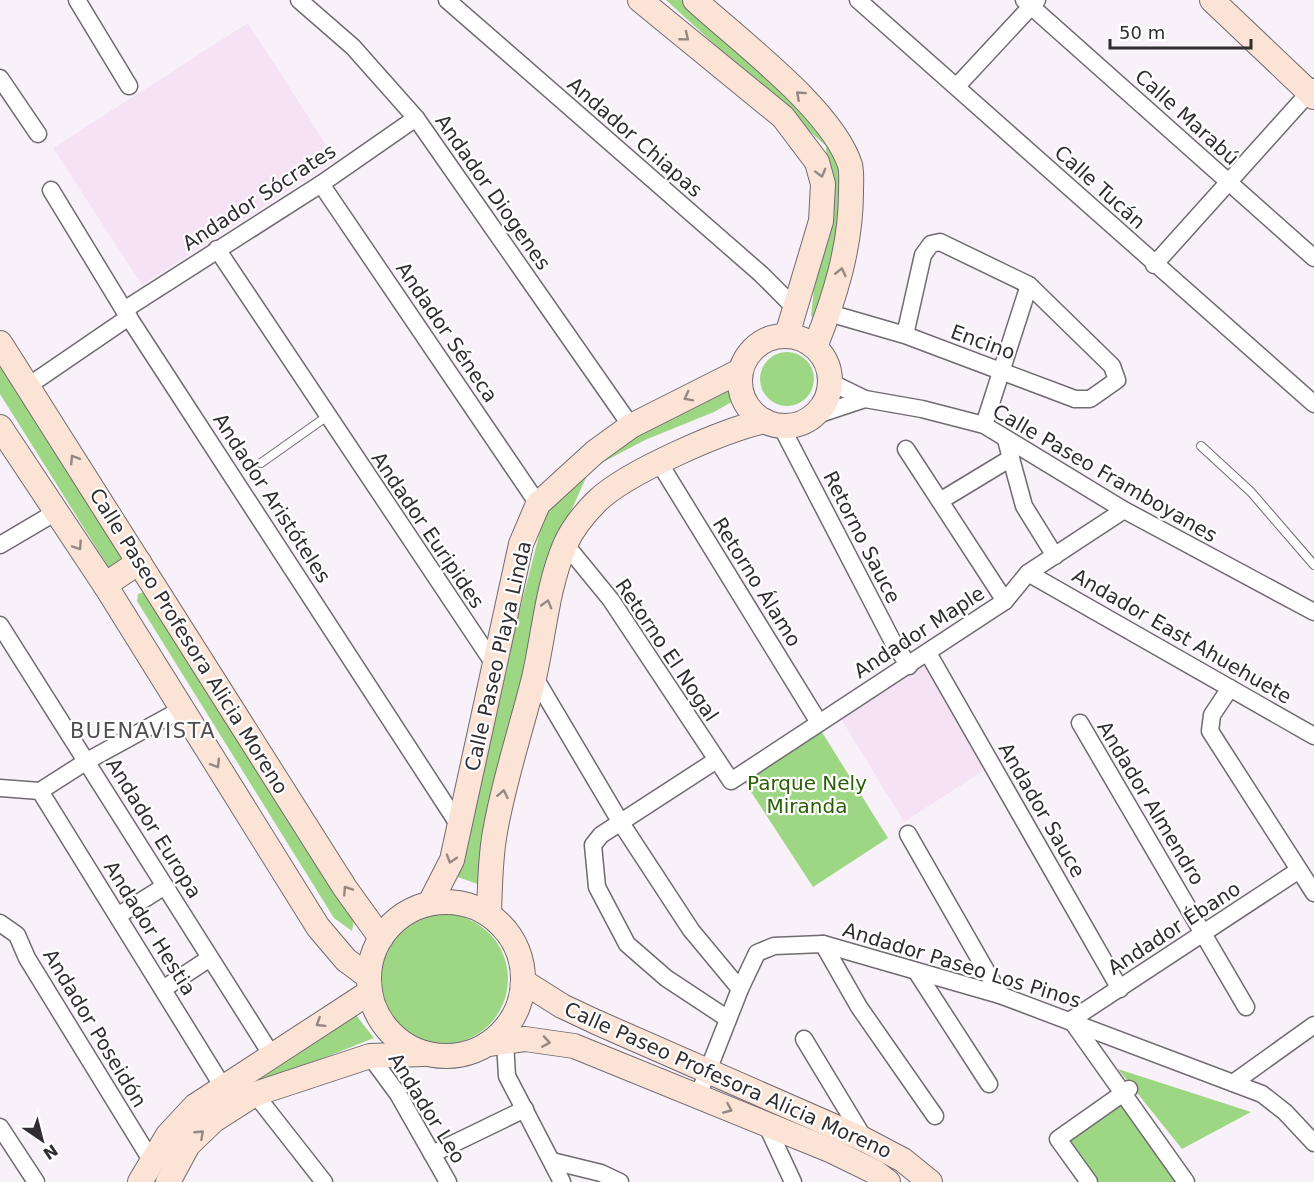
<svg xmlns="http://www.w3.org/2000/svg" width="1314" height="1182" viewBox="0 0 1314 1182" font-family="'DejaVu Sans',sans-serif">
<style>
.education{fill:#f5e3f5}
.green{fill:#9ed783}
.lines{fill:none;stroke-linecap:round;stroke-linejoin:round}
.lane-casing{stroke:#706a71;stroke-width:10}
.street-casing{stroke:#706a71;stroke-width:19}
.secondary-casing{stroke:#706a71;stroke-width:26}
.lane{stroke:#fff;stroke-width:8}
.street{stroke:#fff;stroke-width:16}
.secondary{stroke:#fbe4d6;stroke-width:24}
.oneway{stroke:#958883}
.labels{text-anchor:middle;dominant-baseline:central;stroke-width:4.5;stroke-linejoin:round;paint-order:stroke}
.street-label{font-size:20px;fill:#2f2d30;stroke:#fff}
.park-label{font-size:20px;fill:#2a5e02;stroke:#fff}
.neighbourhood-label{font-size:21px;letter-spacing:1.5px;fill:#524c52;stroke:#fff}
</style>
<rect width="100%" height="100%" fill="#f8f1f9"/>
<g class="education">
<path d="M248,23L336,160L142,285L53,148Z"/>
<path d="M931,661L989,767L904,822L840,717Z"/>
</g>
<g class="green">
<path d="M666,0H688L809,107L847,164L844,230L821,321L811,316L816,271L830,232L826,146Z"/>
<circle cx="787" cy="379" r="27"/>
<path d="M0,362L124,561L109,568L0,394Z"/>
<path d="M734,380L737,399L714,412L645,440L590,469L549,560L486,836V887L452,875L546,508L573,473Z"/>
<path d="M144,592L355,914L352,931L334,918L137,601L138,594Z"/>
<path d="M820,729L888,838L813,887L744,781Z"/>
<circle cx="443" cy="979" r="65"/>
<path d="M352,1010L374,1038L252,1086L161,1182H146L200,1105Z"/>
<path d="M1118,1069L1251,1112L1182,1149Z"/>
<path d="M1122,1095L1186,1182H1089L1058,1139Z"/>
</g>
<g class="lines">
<defs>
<g id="lane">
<path d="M1201,446L1251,492L1314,565"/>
<path d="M261,463L326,417"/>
</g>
<g id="street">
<path d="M77,0L129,86"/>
<path d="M299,0L353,47L416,118L631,426"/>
<path d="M447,0L761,274L794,307"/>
<path d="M858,0L1314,404"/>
<path d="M1024,0L1314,258"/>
<path d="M0,78L38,134"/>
<path d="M957,86L1037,0"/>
<path d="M321,184L538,504"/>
<path d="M51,190L124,310L460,827"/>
<path d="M217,249L496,667"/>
<path d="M1154,265L1314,87"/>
<path d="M124,310L321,184L416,118"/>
<path d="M829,313L905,335L1075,399H1090L1117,380L1112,366L1029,285L940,242L931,244L923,255L905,335"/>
<path d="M830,382L865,399L922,409L984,425L1124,510L1314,612"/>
<path d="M28,386L129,317"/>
<path d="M814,416L865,399"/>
<path d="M984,425L1029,285"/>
<path d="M781,426L893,642L909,666"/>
<path d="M1006,440L1024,506L1055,556"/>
<path d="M906,449L1005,601"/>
<path d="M660,464L818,721"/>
<path d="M940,501L1011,458"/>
<path d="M0,545L56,512"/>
<path d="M566,545L611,600L731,781L1005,601L1028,573L1124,510"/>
<path d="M1028,573L1314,736"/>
<path d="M0,625L271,1054"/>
<path d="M928,653L1120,989"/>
<path d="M534,676L621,823L691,930L740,989"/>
<path d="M1230,688L1212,715L1210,731L1314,893"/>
<path d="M1080,723L1246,1007"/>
<path d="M715,761L601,835L593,845L597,887L627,944L666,978L728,1019"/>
<path d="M0,788L40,791"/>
<path d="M40,791L223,1087"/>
<path d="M40,791L87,761L182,709"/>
<path d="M908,834L1000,995"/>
<path d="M119,915L165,886"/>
<path d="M0,923L17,935L27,958L151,1160"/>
<path d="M823,944L859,1007L935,1116"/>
<path d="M916,971L989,1084"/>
<path d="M163,989L210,958"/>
<path d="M804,1039L865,1140"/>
<path d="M505,1042L507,1076L562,1182"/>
<path d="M370,1056L398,1094L448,1182"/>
<path d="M1233,1083L1314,1025"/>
<path d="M255,1094L324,1182"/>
<path d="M698,1096L740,989L757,953L774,946L823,944L1000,995L1262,1094L1285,1112L1314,1143"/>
<path d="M767,1126L793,1182"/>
<path d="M0,1127L36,1182"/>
<path d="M432,1154L525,1109"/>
<path d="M552,1161L601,1173L620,1182"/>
<path d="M1089,1182L1058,1139L1129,1089"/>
<path d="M1186,1182L1071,1020L1299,870"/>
</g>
<g id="secondary">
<path d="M640,0L783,117L817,162L823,184L821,221L787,335"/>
<path d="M695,0C739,41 832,109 850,165C852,173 851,183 851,192C851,246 835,297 815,347"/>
<path d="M1212,0L1314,97"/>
<circle cx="785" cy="381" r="45"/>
<path d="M0,343L345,888L381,938"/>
<path d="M0,427L105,585L318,927L346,960L369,977"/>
<path d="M105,585L139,562"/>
<circle cx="446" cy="979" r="77"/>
<path d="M430,903L452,860L521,544L538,504L595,452L631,426L740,371"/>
<path d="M489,914C490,887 490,859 495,832C504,780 521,730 534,678C544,634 547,588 565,545C572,529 585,513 597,501C627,472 724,430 765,421"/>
<path d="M524,982L562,1006L596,1022L865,1140L903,1160L930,1182"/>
<path d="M488,1044L525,1039L574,1046L832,1151L875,1172L888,1182"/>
<path d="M140,1182L168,1135L195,1106L370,992"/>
<path d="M168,1182L188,1145L214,1120L255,1094L370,1056L423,1054"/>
</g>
</defs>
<use href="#lane" class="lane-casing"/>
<use href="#street" class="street-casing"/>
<use href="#secondary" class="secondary-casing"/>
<use href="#lane" class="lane"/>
<use href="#street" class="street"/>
<use href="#secondary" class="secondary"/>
</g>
<defs><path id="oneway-chevron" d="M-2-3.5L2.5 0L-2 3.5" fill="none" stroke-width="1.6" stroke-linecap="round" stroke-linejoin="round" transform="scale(1.5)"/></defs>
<g class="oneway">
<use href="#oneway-chevron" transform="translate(685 37) rotate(39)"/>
<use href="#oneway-chevron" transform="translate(800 95) rotate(-138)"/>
<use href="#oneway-chevron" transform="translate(821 173) rotate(75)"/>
<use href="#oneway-chevron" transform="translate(841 272) rotate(-77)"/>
<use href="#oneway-chevron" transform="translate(688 397) rotate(153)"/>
<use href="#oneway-chevron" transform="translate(74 459) rotate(-122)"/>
<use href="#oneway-chevron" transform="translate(78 546) rotate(56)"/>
<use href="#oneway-chevron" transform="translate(547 604) rotate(-74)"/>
<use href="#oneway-chevron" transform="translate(216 764) rotate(58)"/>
<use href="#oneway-chevron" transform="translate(503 794) rotate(-78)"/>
<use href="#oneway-chevron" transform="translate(451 859) rotate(107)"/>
<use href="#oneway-chevron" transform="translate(347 890) rotate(-123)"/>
<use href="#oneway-chevron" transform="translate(320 1023) rotate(148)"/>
<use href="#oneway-chevron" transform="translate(546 1042) rotate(9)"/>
<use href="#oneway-chevron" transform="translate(728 1109) rotate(24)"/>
<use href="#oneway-chevron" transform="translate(200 1134) rotate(-43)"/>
</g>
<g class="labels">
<g class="street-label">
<text transform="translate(1187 117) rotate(42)">Calle Marabú</text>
<text transform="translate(635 137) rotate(41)">Andador Chiapas</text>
<text transform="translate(1100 187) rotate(42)">Calle Tucán</text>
<text transform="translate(493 192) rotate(55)">Andador Diogenes</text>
<text transform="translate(259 197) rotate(-33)">Andador Sócrates</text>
<text transform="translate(447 332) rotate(56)">Andador Séneca</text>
<text transform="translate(983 342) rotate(20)">Encino</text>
<text transform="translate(1105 473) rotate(30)">Calle Paseo Framboyanes</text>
<text transform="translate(272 498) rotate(57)">Andador Aristóteles</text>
<text transform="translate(428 530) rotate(56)">Andador Euripides</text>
<text transform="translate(862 537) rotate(63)">Retorno Sauce</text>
<text transform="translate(757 582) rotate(58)">Retorno Álamo</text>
<text transform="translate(919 632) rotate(-33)">Andador Maple</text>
<text transform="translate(1182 636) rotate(30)">Andador East Ahuehuete</text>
<text transform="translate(189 641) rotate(58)">Calle Paseo Profesora Alicia Moreno</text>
<text transform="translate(667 650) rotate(56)">Retorno El Nogal</text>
<text transform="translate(498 656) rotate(-77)">Calle Paseo Playa Linda</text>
<text transform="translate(1151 803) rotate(59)">Andador Almendro</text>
<text transform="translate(1042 810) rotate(60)">Andador Sauce</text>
<text transform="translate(154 828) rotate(58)">Andador Europa</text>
<text transform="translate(150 928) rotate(58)">Andador Hestia</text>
<text transform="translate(1174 928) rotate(-33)">Andador Ébano</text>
<text transform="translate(962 965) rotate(17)">Andador Paseo Los Pinos</text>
<text transform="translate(95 1028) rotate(59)">Andador Poseidón</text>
<text transform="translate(728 1080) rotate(24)">Calle Paseo Profesora Alicia Moreno</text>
<text transform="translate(427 1108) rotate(58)">Andador Leo</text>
</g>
<g class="park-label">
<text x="807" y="783">Parque Nely<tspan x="807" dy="23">Miranda</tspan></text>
</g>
<g class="neighbourhood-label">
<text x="143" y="731">BUENAVISTA</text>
</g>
</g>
<g transform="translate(42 1140) rotate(145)" stroke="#ffffff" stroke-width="4.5" paint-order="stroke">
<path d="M0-4.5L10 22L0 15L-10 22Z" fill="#2f2d30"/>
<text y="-9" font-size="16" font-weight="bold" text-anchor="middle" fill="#2f2d30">N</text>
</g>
<path d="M1110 39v9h141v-9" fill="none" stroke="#2f2d30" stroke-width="3"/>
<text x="1119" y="39" font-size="18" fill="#2f2d30" stroke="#ffffff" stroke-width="4.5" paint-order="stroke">50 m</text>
</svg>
